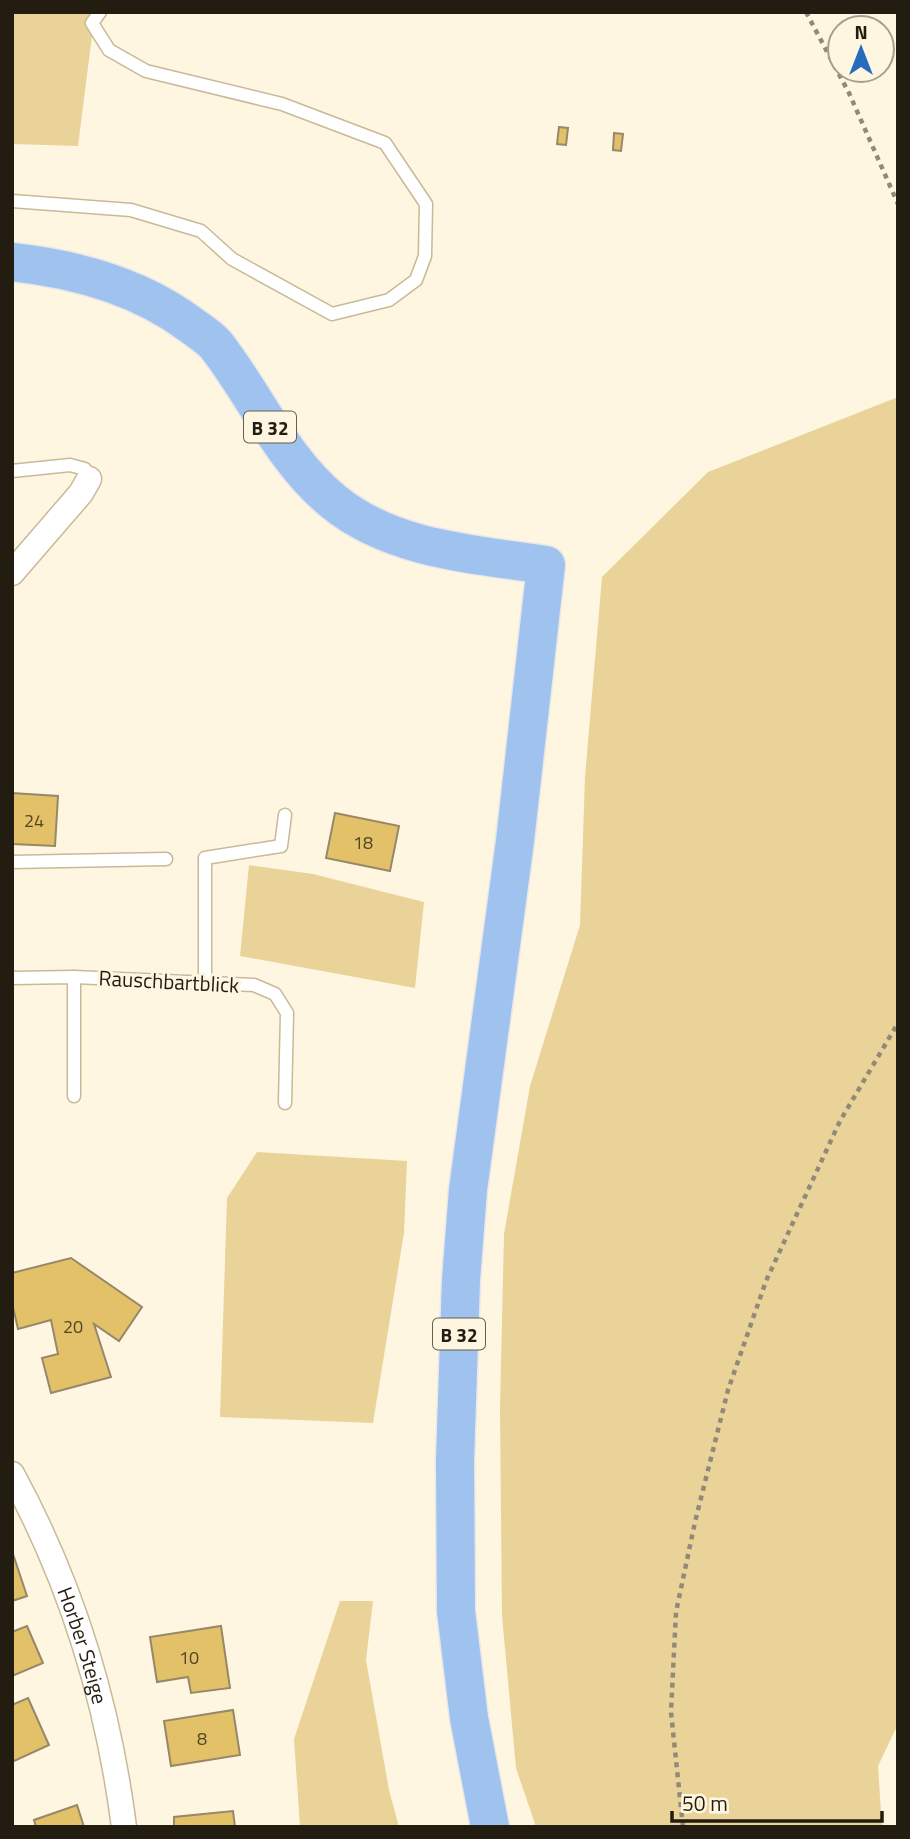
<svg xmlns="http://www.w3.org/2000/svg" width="910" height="1839" viewBox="0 0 910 1839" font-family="'Titillium Web',sans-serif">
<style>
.green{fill:#ead399}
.building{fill:#e3c169;stroke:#968868;stroke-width:2}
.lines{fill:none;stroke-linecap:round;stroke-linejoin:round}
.lane-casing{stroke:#c8ba98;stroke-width:15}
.street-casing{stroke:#c8ba98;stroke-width:27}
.primary-casing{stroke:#e9e8e7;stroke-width:41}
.path{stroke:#918a79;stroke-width:4.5;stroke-dasharray:5 5;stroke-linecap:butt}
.lane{stroke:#fff;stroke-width:12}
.street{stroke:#fff;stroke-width:24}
.primary{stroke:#9fc2ef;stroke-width:38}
.labels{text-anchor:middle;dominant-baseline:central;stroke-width:6;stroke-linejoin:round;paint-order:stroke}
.number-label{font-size:18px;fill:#524626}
.shield{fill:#fef6e0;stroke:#645e4e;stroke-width:2}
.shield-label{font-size:19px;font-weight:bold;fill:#221d10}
.street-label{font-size:21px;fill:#221d10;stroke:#fef6e0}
</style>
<rect width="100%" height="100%" fill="#fef6e0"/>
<g class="green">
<path d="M12,12H95L78,146L12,144Z"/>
<path d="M898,397V1724L878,1766L882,1827H536L516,1768L502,1616L500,1408L504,1234L530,1086L580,925L585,777L602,577L708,472Z"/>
<path d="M249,865L313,874L424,902L415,988L240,956Z"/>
<path d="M257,1152L407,1161L404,1233L373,1423L220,1417L227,1198Z"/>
<path d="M340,1601H373L366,1660L389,1790L399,1827H300L294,1739Z"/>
</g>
<g class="building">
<path d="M559,127L568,128L566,145L557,144Z"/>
<path d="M614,133L623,134L621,151L613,150Z"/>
<path d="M12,793L58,796L55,846L12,844Z"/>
<path d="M335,813L399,826L390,871L326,858Z"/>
<path d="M71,1258L142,1307L119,1341L94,1324L111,1377L51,1393L42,1358L58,1354L51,1320L18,1329L12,1303V1273Z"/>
<path d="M12,1551L27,1596L12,1601Z"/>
<path d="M27,1626L43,1663L12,1676V1632Z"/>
<path d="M221,1626L230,1688L191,1693L188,1677L157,1682L150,1637Z"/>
<path d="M28,1698L49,1745L12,1762V1705Z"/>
<path d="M233,1710L240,1755L171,1766L164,1721Z"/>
<path d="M77,1805L84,1827H36L34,1820Z"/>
<path d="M233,1811L235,1827H174V1817Z"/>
</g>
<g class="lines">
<defs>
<g id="lane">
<path d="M12,201L131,210L201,231L232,259L332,314L389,300L416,280L425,256L426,204L385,143L282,104L146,71L109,50L92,23L100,12"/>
<path d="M12,471L70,465L85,469L89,479"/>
<path d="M12,862L166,859"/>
<path d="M74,977V1096"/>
<path d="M12,978L74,977L254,985L275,994L287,1013L285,1103"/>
<path d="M205,980V858L281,846L285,815"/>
</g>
<g id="street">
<path d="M12,573L81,493L89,479"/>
<path id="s1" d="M12,1474C72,1584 108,1702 124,1827"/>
</g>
<path id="primary" d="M12,262C77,269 139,286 191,325C199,331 209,337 216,345C256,396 282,460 334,502C393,550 474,554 546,565L515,841L468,1190L461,1280L455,1461L456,1611L469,1718L490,1827"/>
</defs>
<use href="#lane" class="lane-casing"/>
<use href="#street" class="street-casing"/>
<use href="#primary" class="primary-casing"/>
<g class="path">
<path d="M806,12L849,93L898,204"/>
<path d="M683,1827L671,1712L676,1612L695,1522L728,1390L766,1281L840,1121L898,1023"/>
</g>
<use href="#lane" class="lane"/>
<use href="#street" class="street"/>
<use href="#primary" class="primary"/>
</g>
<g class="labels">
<g class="number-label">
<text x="34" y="820">24</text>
<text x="363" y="842">18</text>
<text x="73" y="1326">20</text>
<text x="189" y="1657">10</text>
<text x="202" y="1738">8</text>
</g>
<g class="shield">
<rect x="244" y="411.5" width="52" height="31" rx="5"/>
<rect x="433" y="1318.5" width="52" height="31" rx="5"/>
</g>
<g class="shield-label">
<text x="270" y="427">B 32</text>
<text x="459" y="1334">B 32</text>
</g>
<g class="street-label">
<text transform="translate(169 981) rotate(3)">Rauschbartblick</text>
<text stroke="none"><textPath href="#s1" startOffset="186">Horber Steige</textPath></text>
</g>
</g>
<rect width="910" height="1839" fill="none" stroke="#221d10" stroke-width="28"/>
<g transform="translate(861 49)"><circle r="33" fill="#fef6e0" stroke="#a69f8d" stroke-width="2"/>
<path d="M0-5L12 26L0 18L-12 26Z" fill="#266bbc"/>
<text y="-10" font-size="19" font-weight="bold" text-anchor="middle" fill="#221d10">N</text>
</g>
<path d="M672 1811v10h210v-10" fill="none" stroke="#221d10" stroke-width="3.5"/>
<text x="682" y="1811" font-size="21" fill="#221d10" stroke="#fef6e0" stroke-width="5" paint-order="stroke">50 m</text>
</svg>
